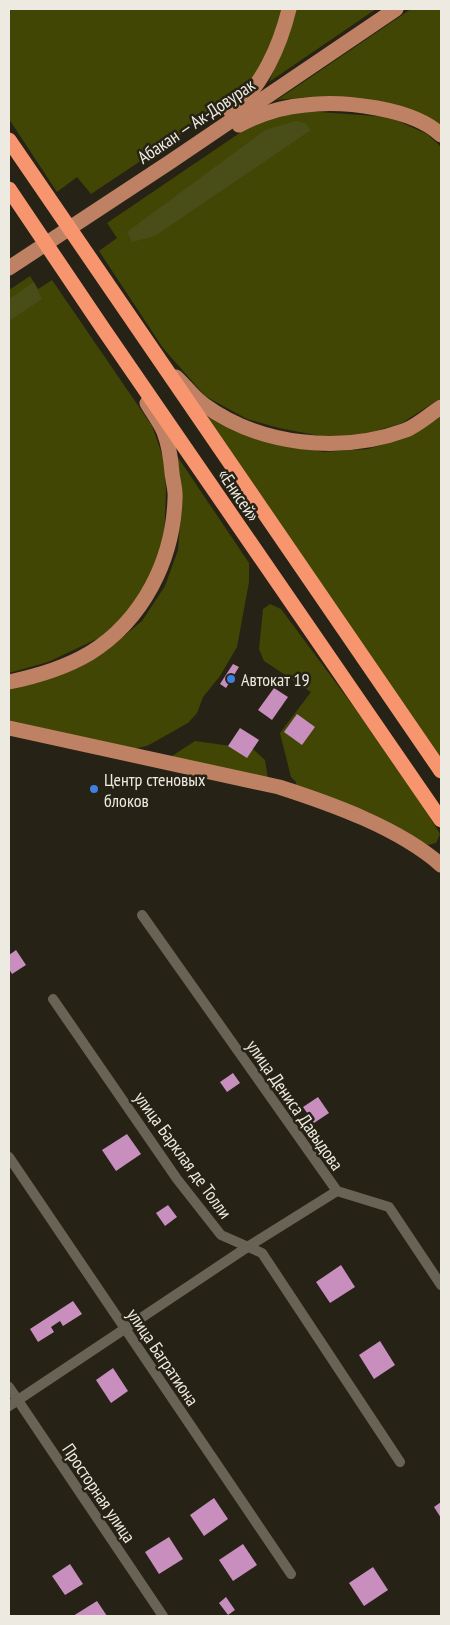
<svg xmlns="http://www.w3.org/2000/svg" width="450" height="1625" viewBox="0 0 450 1625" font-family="'PT Sans Narrow',sans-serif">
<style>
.green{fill:#424604}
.forest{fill:#494d17}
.building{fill:#c88ebe}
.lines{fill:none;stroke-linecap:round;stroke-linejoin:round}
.street{stroke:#686355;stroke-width:10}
.primary{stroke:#be8164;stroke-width:15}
.highway{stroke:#f7956e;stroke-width:15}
.shop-dot{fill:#3f7fe0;stroke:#262215;stroke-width:2}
.labels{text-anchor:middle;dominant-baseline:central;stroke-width:5;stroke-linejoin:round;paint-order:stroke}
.street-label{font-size:18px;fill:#edeae2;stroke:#262215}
.poi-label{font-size:18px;fill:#edeae2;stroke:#262215;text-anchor:start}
</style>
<rect width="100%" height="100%" fill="#262215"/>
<g class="green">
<path d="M9,9H281L277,26L264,62L243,93L91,194L77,177L57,192L9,119Z"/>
<path d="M295,9H376L269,82L290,30Z"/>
<path d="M411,9H441V127L346,97H307L277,100Z"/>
<path d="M305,111L389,117L427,134L441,147V398L402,423L366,434L325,437L279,428L247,419L205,396L163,348L99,251L117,238L107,223L244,130L264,121Z"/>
<path d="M30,276L38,289L52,280L152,426L164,460L166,490L164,545L152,583L129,612L99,638L48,662L9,673V290Z"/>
<path d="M202,410L239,433L275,444L324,452L368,449L410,436L441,416V762Z"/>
<path d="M177,456L249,563V582L237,647L220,676L203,697L197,713L188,723L147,746L133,749L9,722V689L60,675L108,649L142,621L165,586L178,550L182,496Z"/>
<path d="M270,604L281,609L403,773L440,834L436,843L428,845L296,787V782L291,777L280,733L311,692L264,661L259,649L263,609Z"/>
<path d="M195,741L253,749L265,760L268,779L169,758Z"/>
</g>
<g class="forest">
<path d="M296,121L305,123L311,130L155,236L132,242L127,232L265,130Z"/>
<path d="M34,282L42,299L9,321V299Z"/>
</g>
<g class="building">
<path d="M233,664L239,667L226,688L220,684Z"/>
<path d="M274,688L288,697L272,720L258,710Z"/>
<path d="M297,714L315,727L302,745L284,732Z"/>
<path d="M240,728L259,740L247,758L228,746Z"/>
<path d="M16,950L26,965L12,974L9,969V955Z"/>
<path d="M233,1073L240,1083L227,1092L220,1082Z"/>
<path d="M318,1097L329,1113L314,1123L303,1107Z"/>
<path d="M127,1134L141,1154L116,1171L102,1150Z"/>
<path d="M168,1205L177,1217L165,1226L156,1213Z"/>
<path d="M341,1265L355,1287L330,1303L316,1282Z"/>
<path d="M73,1301L82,1314L63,1326L60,1321L51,1327L54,1332L38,1342L30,1329Z"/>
<path d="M380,1341L395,1365L374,1379L359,1355Z"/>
<path d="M113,1368L128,1391L111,1403L96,1380Z"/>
<path d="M214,1498L228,1519L204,1536L190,1515Z"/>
<path d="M441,1502V1518L434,1507Z"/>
<path d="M169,1537L183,1559L159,1574L145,1552Z"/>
<path d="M243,1544L257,1565L233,1581L219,1560Z"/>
<path d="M70,1564L83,1584L65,1595L52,1576Z"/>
<path d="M373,1567L388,1590L364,1606L349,1583Z"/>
<path d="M226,1597L235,1610L228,1615L219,1603Z"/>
<path d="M97,1601L107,1616H73Z"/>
</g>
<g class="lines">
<g class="street">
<path d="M142,915L337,1191L389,1207L441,1285"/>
<path d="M53,999L177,1179L221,1235L262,1253L400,1462"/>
<path d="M9,1157L291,1574"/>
<path d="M9,1387L163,1616"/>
<path d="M9,1406L249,1246L337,1191"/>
</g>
<g class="primary">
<path d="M231,112C262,87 280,46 289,9"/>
<path d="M239,125C260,114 282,107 305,105C343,100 413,108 441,135"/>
<path d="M9,268L170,162L396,9"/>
<path d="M176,377C185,385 193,397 203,404C260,446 341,454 406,430C418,425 430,414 441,407"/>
<path d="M9,682C38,676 65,668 90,653C143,620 173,560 175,499C176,491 173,482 172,473C171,460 169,445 164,432C160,422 152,412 147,403"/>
<path d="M9,728L279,787C332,804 399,828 441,865"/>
</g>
<g class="highway">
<path d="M9,140L441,771"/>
<path d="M9,189L104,330L441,820"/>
</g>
</g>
<g class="shop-dot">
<circle cx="231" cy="679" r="5"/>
<circle cx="94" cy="789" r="5"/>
</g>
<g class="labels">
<g class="street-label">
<text transform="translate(196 121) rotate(-34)">Абакан — Ак-Довурак</text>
<text transform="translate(239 495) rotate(56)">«Енисей»</text>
<text transform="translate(295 1105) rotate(55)">улица Дениса Давыдова</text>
<text transform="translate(183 1155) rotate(54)">улица Барклая де Толли</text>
<text transform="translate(163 1357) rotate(56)">улица Багратиона</text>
<text transform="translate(99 1493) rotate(56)">Просторная улица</text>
</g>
<g class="poi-label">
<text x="241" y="679">Автокат 19</text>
<text x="104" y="779">Центр стеновых<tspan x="104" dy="21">блоков</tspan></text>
</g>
</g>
<rect width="450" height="1625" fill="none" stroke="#edeae2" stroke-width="20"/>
</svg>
